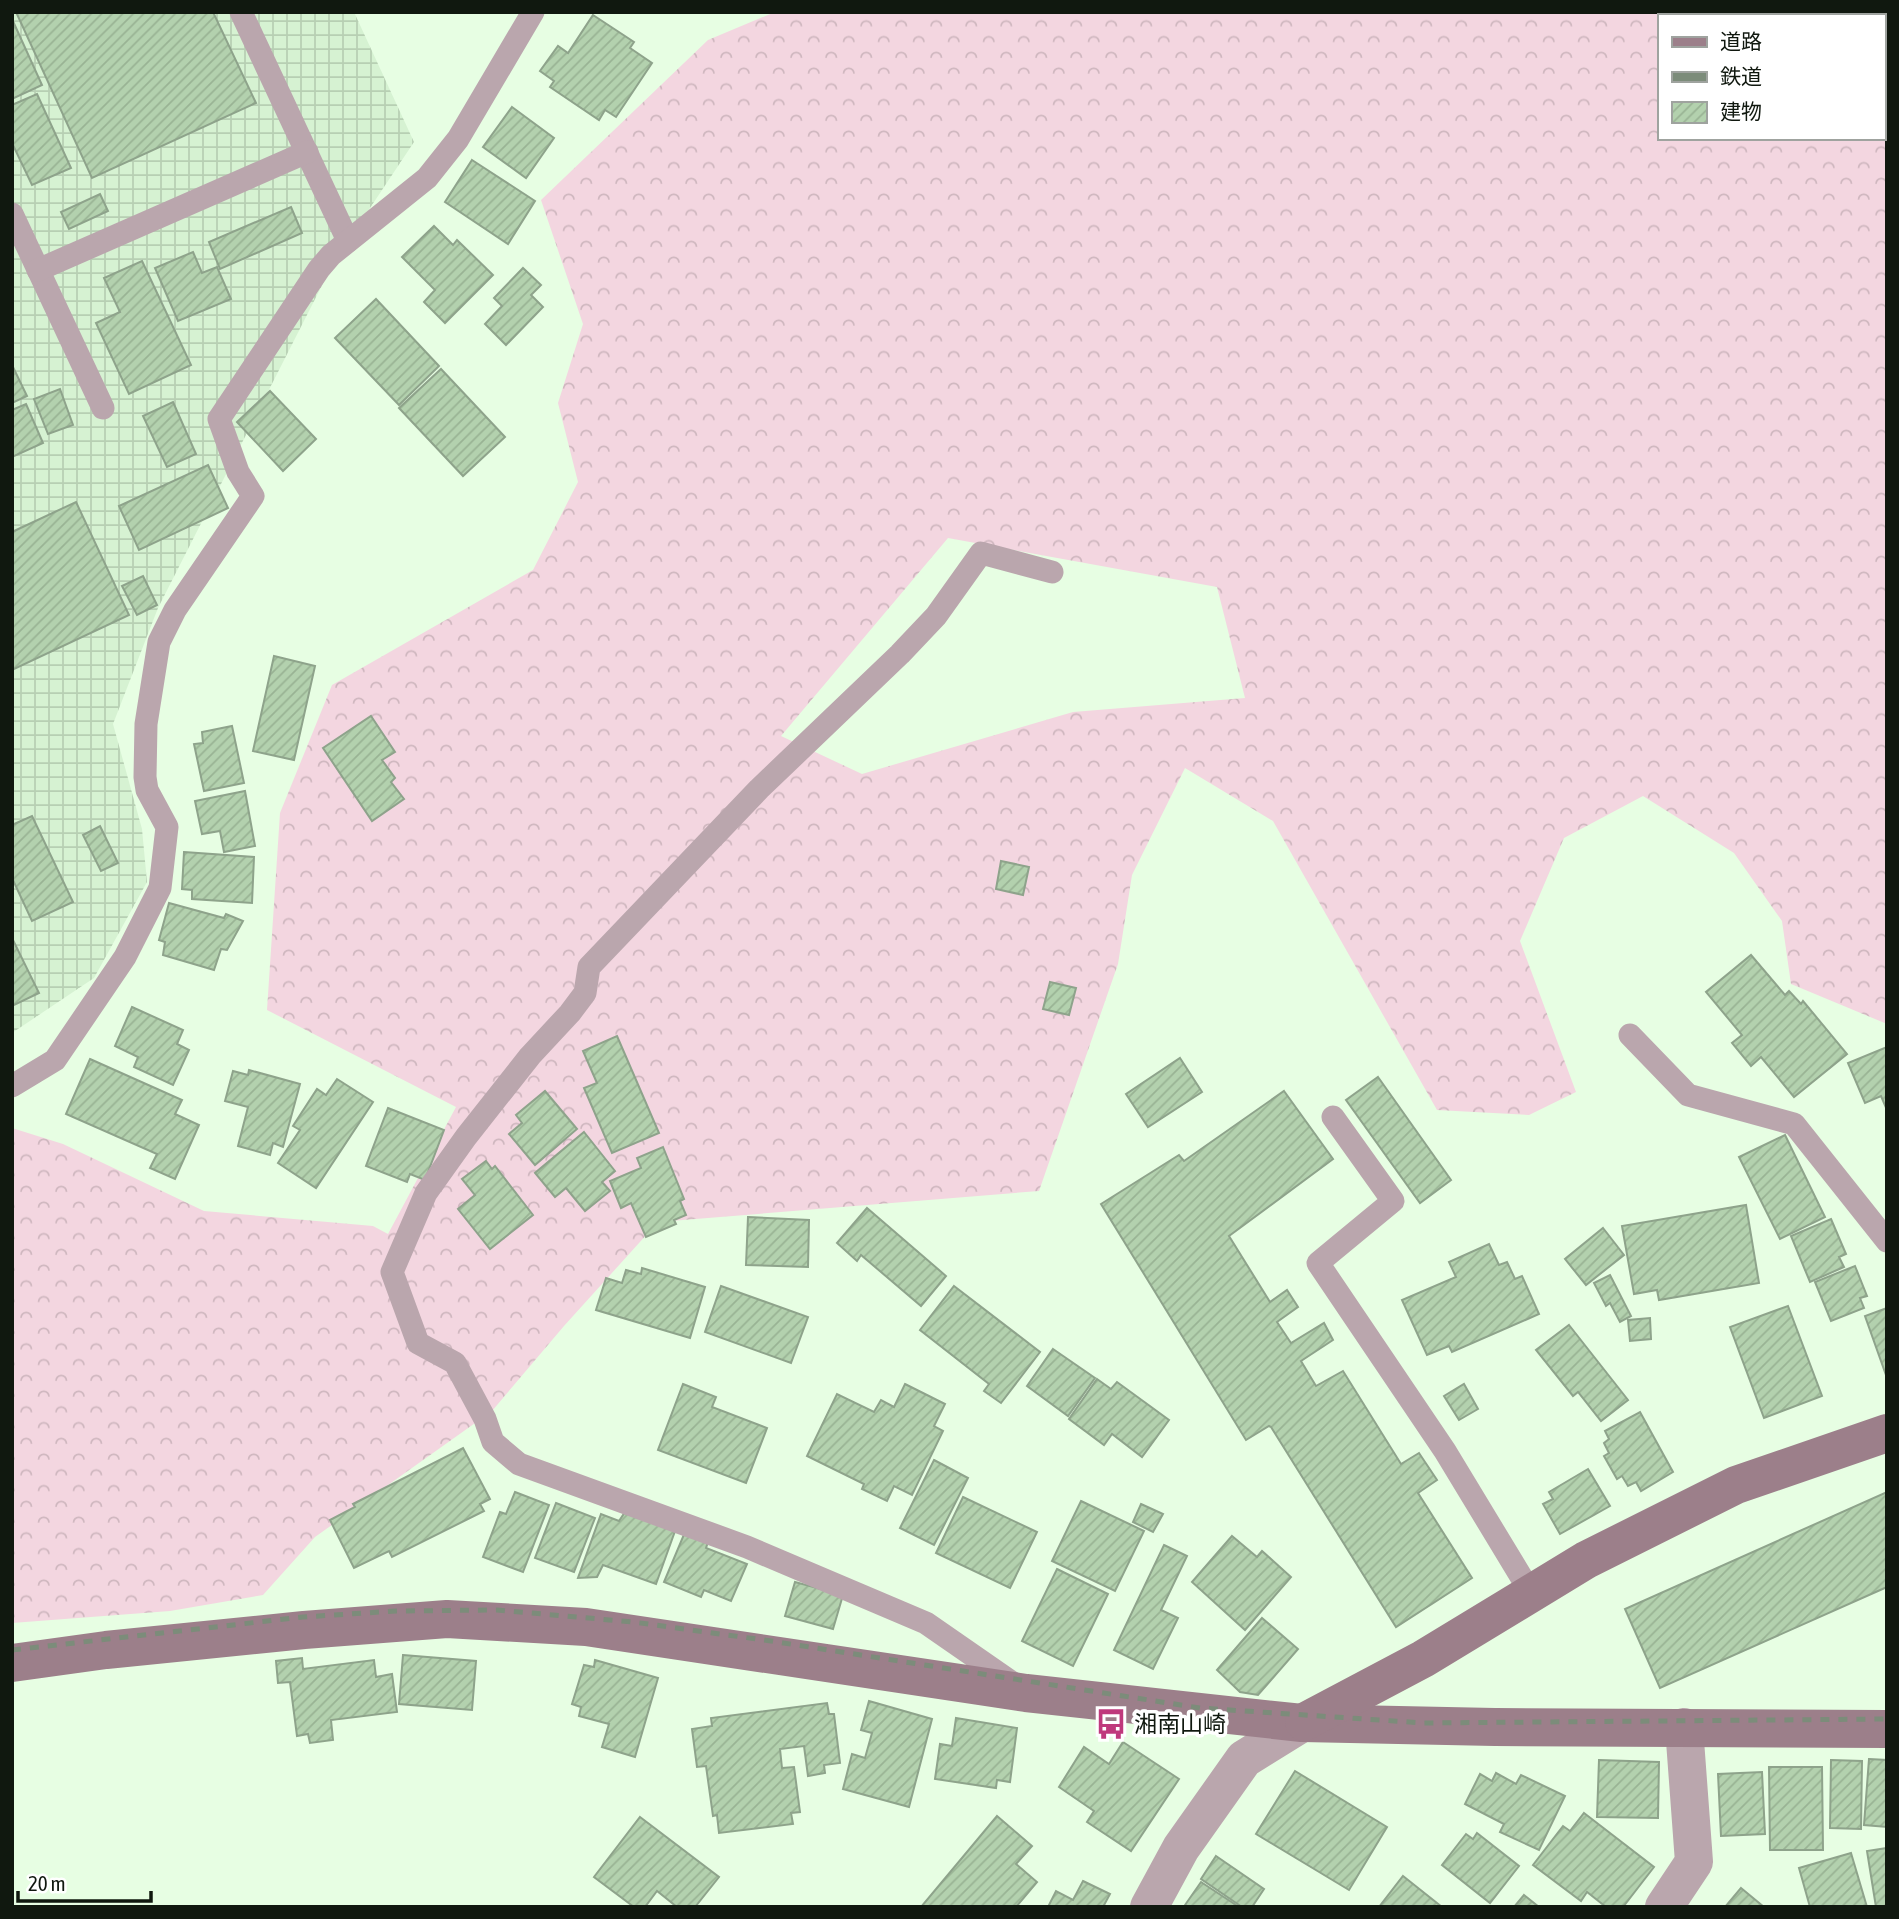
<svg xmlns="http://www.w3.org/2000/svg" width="1899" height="1919" viewBox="0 0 1899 1919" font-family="'Asap Condensed','Noto Sans JP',sans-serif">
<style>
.industrial{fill:url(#industrial-grid)}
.forest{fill:url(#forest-crowns);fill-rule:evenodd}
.building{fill:url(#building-hatch);stroke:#8ea38b;stroke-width:2}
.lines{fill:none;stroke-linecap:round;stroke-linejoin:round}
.lane{stroke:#baa6ad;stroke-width:23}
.street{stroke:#baa6ad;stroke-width:38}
.secondary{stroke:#9c7f8a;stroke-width:38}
.rail{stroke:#7c8c7a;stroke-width:5;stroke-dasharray:9 9;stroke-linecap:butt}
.labels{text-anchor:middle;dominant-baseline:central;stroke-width:7;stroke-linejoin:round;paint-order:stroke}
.poi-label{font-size:23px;fill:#10180f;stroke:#fff;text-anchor:start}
</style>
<defs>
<pattern id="industrial-grid" width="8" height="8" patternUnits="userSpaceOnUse" patternTransform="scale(1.75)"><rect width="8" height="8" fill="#d6f2d2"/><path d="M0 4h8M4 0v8" fill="none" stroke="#b7cfb3"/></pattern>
<pattern id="forest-crowns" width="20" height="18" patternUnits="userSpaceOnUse" patternTransform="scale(1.75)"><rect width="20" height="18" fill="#f3d6e0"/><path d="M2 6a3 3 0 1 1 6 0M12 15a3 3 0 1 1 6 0" fill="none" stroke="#cfb7bf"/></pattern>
<pattern id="building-hatch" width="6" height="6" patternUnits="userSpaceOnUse" patternTransform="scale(1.75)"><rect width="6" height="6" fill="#b3d1ae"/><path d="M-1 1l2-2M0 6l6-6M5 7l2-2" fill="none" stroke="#99b394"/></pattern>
</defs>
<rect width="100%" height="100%" fill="#e7fee3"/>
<path class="industrial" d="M12,12H354L414,142L348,241L342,246L158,608L113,724L142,829L147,882L94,978L12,1033Z"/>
<path class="forest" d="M775,12H1887V1024L1791,984L1782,921L1734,853L1643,796L1564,838L1520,941L1576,1092L1529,1115L1437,1110L1273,821L1185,768L1132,875L1118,964L1039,1191L658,1222L564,1326L492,1411L315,1537L263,1595L170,1611L12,1623V1128L63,1144L204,1211L373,1226L388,1234L456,1107L267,1010L280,813L332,685L533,570L578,482L558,403L583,324L541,200L708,40ZM1659,16H1883V138H1659ZM948,538L1217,587L1245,698L1073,712L862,774L781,736Z"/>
<g class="building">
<path d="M16,12H213L256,103L92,178Z"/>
<path d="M593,15L634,42L630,48L652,63L616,117L605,110L599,120L550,87L554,81L540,71L558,46L568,53Z"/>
<path d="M12,19L42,85L12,99Z"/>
<path d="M37,94L71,168L32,185L12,143V105Z"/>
<path d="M512,107L554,138L526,178L483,147Z"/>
<path d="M472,160L535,201L508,244L445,202Z"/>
<path d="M100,194L108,211L69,229L61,212Z"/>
<path d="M291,207L302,233L220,269L209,242Z"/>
<path d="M434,226L453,245L457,240L493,275L445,323L424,302L435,290L402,257Z"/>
<path d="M193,252L202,273L217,267L231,299L178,321L155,268Z"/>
<path d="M142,261L191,365L129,394L96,323L120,312L104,278Z"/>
<path d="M523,268L541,285L531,295L543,307L506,345L485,324L502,306L494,298Z"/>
<path d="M376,299L439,366L399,405L335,338Z"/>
<path d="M12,365L27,396L12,403Z"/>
<path d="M441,369L505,437L463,476L399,408Z"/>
<path d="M60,389L73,425L48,434L34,399Z"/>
<path d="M270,391L316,439L283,471L237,422Z"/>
<path d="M173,402L196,454L167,467L143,416Z"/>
<path d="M26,404L43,443L12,457V410Z"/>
<path d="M208,465L228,508L139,550L119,506Z"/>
<path d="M76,502L129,615L12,670V532Z"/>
<path d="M143,576L157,605L137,615L122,586Z"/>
<path d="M274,656L315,666L294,760L253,751Z"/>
<path d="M371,716L395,752L382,760L395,778L391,782L404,799L372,821L323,748Z"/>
<path d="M232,726L244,783L204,791L194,744L203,743L202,732Z"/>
<path d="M245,791L255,846L224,852L220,831L202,834L195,801Z"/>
<path d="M32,816L73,902L32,921L12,878V825Z"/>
<path d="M100,826L118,863L101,871L83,835Z"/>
<path d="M184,852L254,857L252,903L192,899V890L182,889Z"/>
<path d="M1001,861L1029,867L1023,895L996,889Z"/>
<path d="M169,903L224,918L226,914L243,921L227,950L221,949L214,970L163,955L165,942L159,940Z"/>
<path d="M12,938L39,993L12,1006Z"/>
<path d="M1751,955L1785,995L1789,991L1801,1004L1803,1001L1847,1054L1794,1097L1761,1057L1751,1066L1732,1043L1742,1035L1706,992Z"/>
<path d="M1050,982L1076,988L1069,1015L1043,1009Z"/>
<path d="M132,1007L183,1030L177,1044L189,1050L173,1085L134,1067L138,1057L115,1046Z"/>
<path d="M617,1036L659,1133L612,1153L584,1088L597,1083L583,1051Z"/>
<path d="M1887,1047V1110L1881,1096L1865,1103L1848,1063Z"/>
<path d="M1180,1058L1202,1092L1148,1127L1126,1094Z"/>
<path d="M90,1059L182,1100L175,1114L199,1125L175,1179L150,1168L157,1154L66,1114Z"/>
<path d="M249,1070L300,1084L283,1147L273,1143L270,1155L238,1146L248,1107L225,1101L233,1071L248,1075Z"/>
<path d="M1378,1077L1451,1180L1420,1203L1346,1100Z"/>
<path d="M337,1079L373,1102L316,1188L278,1163L300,1130L293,1126L317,1089L326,1095Z"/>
<path d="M545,1091L577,1129L535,1165L509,1134L522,1123L516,1115Z"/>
<path d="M1284,1091L1333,1159L1229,1236L1270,1302L1287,1290L1298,1307L1277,1322L1291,1343L1324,1323L1333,1340L1301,1361L1316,1386L1343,1371L1401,1464L1419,1453L1437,1480L1418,1493L1472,1578L1396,1627L1271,1427L1269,1426L1246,1440L1101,1204L1179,1155L1184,1161Z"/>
<path d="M388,1108L444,1130L425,1180L410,1174L407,1182L366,1166Z"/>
<path d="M584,1132L615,1171L602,1182L610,1191L585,1211L566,1188L555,1197L535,1173Z"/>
<path d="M1785,1135L1825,1217L1780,1239L1739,1157Z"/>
<path d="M663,1147L684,1199L680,1201L686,1215L674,1220L676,1224L646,1237L631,1203L621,1208L610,1181L641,1168L637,1158Z"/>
<path d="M486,1161L492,1169L495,1166L533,1215L490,1249L458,1209L475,1195L462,1179Z"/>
<path d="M1746,1205L1759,1283L1659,1300L1657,1290L1634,1294L1622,1226Z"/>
<path d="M867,1208L946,1276L921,1306L861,1255L857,1261L837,1243Z"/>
<path d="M748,1217L809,1220L808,1267L746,1265Z"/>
<path d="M1831,1219L1846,1254L1839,1257L1844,1267L1810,1282L1791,1236Z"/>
<path d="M1603,1228L1624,1255L1586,1285L1565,1259Z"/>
<path d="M1489,1244L1499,1265L1507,1262L1515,1279L1522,1276L1539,1314L1452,1352L1449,1346L1427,1355L1402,1300L1456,1277L1449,1262Z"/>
<path d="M1855,1266L1867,1296L1860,1298L1864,1308L1831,1321L1815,1282Z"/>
<path d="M642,1268L705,1287L690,1338L596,1310L606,1278L622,1283L626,1270L641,1274Z"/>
<path d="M1610,1275L1631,1316L1620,1322L1610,1303L1606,1306L1594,1283Z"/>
<path d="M721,1286L808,1317L791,1363L705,1332Z"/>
<path d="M954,1286L1040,1352L1001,1403L984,1391L989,1384L920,1330Z"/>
<path d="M1788,1306L1822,1396L1764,1418L1730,1327Z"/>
<path d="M1887,1308V1378L1865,1316Z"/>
<path d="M1650,1318L1651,1339L1630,1341L1628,1320Z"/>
<path d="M1569,1325L1628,1400L1601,1421L1578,1392L1573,1396L1536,1350Z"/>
<path d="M1053,1349L1095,1378L1068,1416L1027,1386Z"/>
<path d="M1097,1379L1111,1389L1117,1382L1169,1420L1142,1457L1112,1434L1104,1445L1069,1419Z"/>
<path d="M683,1384L716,1397L712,1407L767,1428L746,1483L658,1450Z"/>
<path d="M905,1384L945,1404L934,1426L943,1431L912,1495L894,1486L887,1501L862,1489L864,1484L807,1456L837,1394L874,1412L881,1400L894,1407Z"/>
<path d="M1464,1384L1478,1409L1459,1420L1444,1396Z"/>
<path d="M1640,1412L1673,1472L1641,1491L1636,1482L1628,1486L1622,1476L1617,1479L1604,1456L1609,1453L1604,1443L1609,1439L1605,1431Z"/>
<path d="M463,1448L490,1499L480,1504L484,1511L392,1557L389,1551L354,1568L330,1520L355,1507L353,1504Z"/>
<path d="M934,1460L968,1478L934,1545L900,1528Z"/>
<path d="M1588,1469L1610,1506L1560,1534L1543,1504L1553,1499L1549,1492Z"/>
<path d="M515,1492L549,1505L523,1572L483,1557L500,1512L506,1514Z"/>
<path d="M1887,1492V1587L1660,1688L1625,1609Z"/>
<path d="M963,1497L1037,1532L1010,1588L936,1553Z"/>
<path d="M1081,1501L1144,1531L1115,1591L1052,1561Z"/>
<path d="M556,1503L595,1518L574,1572L535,1558Z"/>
<path d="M1141,1504L1163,1514L1153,1532L1133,1522Z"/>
<path d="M625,1512L675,1531L656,1584L603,1565L597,1577L578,1578L601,1514L619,1521Z"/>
<path d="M685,1532L708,1542L706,1548L747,1564L731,1601L704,1590L701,1597L664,1582Z"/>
<path d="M1232,1536L1257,1557L1262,1551L1291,1577L1245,1630L1192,1582Z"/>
<path d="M1164,1545L1187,1556L1161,1610L1178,1618L1153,1669L1114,1650Z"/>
<path d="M1057,1569L1108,1594L1073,1666L1022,1641Z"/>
<path d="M795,1582L843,1595L833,1629L785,1616Z"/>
<path d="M1262,1618L1298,1649L1258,1695L1240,1692L1217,1670Z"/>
<path d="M403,1655L476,1661L472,1710L399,1704Z"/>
<path d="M302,1658L303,1669L374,1660L376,1677L392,1674L397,1712L331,1720L333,1740L310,1743L308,1734L297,1736L290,1682L278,1683L276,1661Z"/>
<path d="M595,1660L658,1678L635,1757L602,1747L609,1724L579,1716L581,1707L572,1704L584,1665L594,1667Z"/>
<path d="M869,1701L932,1719L909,1807L843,1789L852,1754L865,1758L872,1733L861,1730Z"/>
<path d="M827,1703L829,1714H834L840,1763L824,1765L825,1773L808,1776L804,1746L780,1749L782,1768L794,1767L800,1812L791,1813L793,1824L719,1833L717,1815L713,1816L706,1766L697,1767L692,1729L712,1726L711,1718Z"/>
<path d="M956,1718L1017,1728L1010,1782L997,1780L996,1788L935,1779L940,1744L952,1746Z"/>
<path d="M1123,1742L1179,1779L1131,1851L1087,1822L1094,1811L1059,1787L1084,1747L1109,1764Z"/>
<path d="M1869,1759L1887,1760V1827L1864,1825Z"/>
<path d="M1599,1760L1659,1762L1658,1818L1597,1817Z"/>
<path d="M1831,1760L1862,1761L1861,1829L1830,1828Z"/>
<path d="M1769,1767H1822L1823,1850H1770Z"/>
<path d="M1295,1771L1387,1827L1349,1890L1256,1834Z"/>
<path d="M1762,1772L1765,1834L1721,1836L1718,1774Z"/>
<path d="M1496,1773L1516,1784L1521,1775L1565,1796L1539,1850L1500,1832L1504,1824L1465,1804L1480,1774L1492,1781Z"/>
<path d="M1584,1813L1654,1867L1623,1907H1606L1587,1892L1581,1901L1533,1865L1563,1826L1570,1831Z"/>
<path d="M997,1816L1032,1846L1016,1864L1037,1882L1016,1907H921Z"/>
<path d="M640,1817L719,1877L695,1907H677L657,1891L645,1907H634L594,1877Z"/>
<path d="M1477,1833L1519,1866L1490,1903L1442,1865L1466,1834L1473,1839Z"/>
<path d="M1887,1848V1907H1876L1867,1851Z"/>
<path d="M1851,1853L1867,1907H1810L1799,1868Z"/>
<path d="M1216,1856L1264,1889L1252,1907H1242L1201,1879Z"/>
<path d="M1403,1876L1442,1907H1379Z"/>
<path d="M1083,1881L1110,1894L1103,1907H1048L1056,1891L1073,1900Z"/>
<path d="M1201,1882L1239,1907H1189L1185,1905Z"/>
<path d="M1741,1888L1764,1907H1725Z"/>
<path d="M1524,1895L1539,1907H1514Z"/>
</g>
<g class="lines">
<g class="lane">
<path d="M241,12L348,241"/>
<path d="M12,214L103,408"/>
<path d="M38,270L307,152"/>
<path d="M1630,1035L1688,1095L1794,1124L1887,1241"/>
<path d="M12,1086L55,1060L125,957L160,888L167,827L147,790L145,777L146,724L159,642L175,610L253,496L238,472L219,419L319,269L331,255L427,178L458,139L533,12"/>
<path d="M1333,1117L1393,1201L1318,1263L1445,1451L1531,1593"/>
<path d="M1017,1686L926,1623L747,1547L519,1464L493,1442L485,1419L455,1363L418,1343L392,1272L426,1193L466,1137L530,1056L570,1013L585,993L589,967L759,789L900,654L936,616L981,553L1052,572"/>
</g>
<g class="street">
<path d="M1149,1907L1181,1848L1244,1759L1302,1723"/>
<path d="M1664,1907L1694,1862L1684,1727"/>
</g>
<g class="secondary">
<path d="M12,1663L106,1650L304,1630L447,1619L586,1627L1026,1693L1302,1723L1495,1727L1887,1729"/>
<path d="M1304,1722L1423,1659L1586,1560L1736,1485L1887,1433"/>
</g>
<path class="rail" d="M12,1650L303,1617L396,1611L497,1610L633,1622L771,1641L1200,1708L1424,1723L1887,1719"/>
</g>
<defs>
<symbol id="bus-bare" viewBox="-9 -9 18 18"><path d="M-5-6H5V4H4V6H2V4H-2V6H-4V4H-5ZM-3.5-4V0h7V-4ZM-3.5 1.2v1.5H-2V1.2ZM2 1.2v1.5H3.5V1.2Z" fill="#bf397c" stroke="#fff" stroke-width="2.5" paint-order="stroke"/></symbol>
</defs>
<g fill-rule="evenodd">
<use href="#bus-bare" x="1089" y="1702" width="44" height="44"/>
</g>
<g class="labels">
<g class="poi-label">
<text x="1134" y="1724">湘南山崎</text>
</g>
</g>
<rect width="1899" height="1919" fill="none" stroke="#10180f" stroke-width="28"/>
<rect x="1658" y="14" width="228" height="126" fill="#ffffff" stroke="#9fa39f" stroke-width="2"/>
<rect x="1672" y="37" width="35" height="10" fill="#9c7f8a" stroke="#9fa39f" stroke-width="2"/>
<text x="1720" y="49" font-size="21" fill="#10180f">道路</text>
<rect x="1672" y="72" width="35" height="10" fill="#7c8c7a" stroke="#9fa39f" stroke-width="2"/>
<text x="1720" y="84" font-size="21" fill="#10180f">鉄道</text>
<rect x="1672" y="102" width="35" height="21" fill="url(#building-hatch)" stroke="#9fa39f" stroke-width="2"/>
<text x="1720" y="119" font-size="21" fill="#10180f">建物</text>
<path d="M18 1891v10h133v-10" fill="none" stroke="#10180f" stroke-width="3.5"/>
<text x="28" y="1891" font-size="21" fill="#10180f" stroke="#ffffff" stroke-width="5" paint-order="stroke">20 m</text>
</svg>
